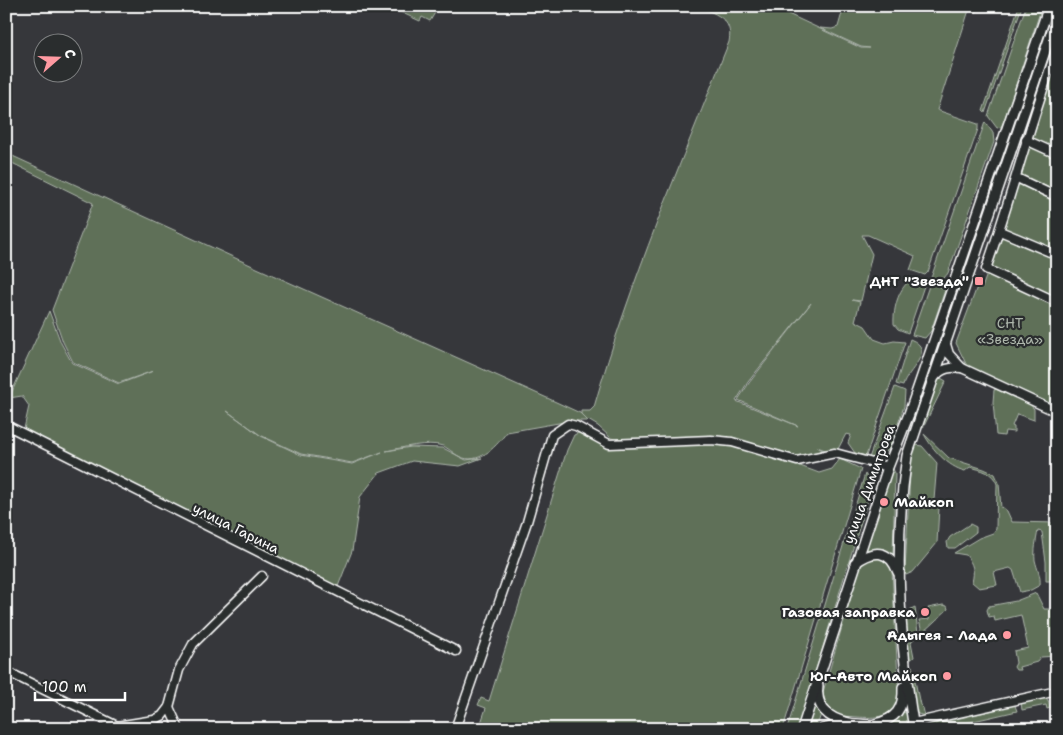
<svg xmlns="http://www.w3.org/2000/svg" width="1063" height="735" viewBox="0 0 1063 735" font-family="'Shantell Sans',sans-serif">
<style>
.green{fill:#5e6f59;stroke:#aeb7ac;fill-rule:evenodd}
.lines{fill:none;stroke-linecap:round;stroke-linejoin:round}
.minor-casing{stroke:#fff;stroke-width:11}
.major-casing{stroke:#fff;stroke-width:12}
.minor{stroke:#2a2d2e;stroke-width:8}
.major{stroke:#2a2d2e;stroke-width:9}
.poi-dot{fill:#ff9aa2;stroke:#2a2d2e;stroke-width:2}
.labels{text-anchor:middle;dominant-baseline:central;stroke-width:4.5;stroke-linejoin:round;paint-order:stroke}
.poi-label{font-size:14px;font-weight:bold;fill:#fff;stroke:#2a2d2e;text-anchor:end}
.park-label{font-size:14px;fill:#aeb7ac;stroke:#2a2d2e}
.street-label{font-size:14px;fill:#fff;stroke:#2a2d2e}
</style>
<rect width="100%" height="100%" fill="#36373b"/>
<filter id="ink" filterUnits="userSpaceOnUse"><feTurbulence type="fractalNoise" baseFrequency=".02" numOctaves="2"/><feDisplacementMap in="SourceGraphic" scale="10" xChannelSelector="R" yChannelSelector="G"/><feConvolveMatrix kernelMatrix="1 2 1 2 8 2 1 2 1" color-interpolation-filters="sRGB"/></filter>
<g filter="url(#ink)">
<g class="green">
<path d="M387,6H439L430,21L422,17L420,21Z"/>
<path d="M696,6H771L861,48H870L861,47L820,28L832,29L838,27L844,6H978L976,12L969,10L937,110L978,124V129L928,272L925,275L910,270L915,256L868,235H862L872,254L861,301L852,300L860,302L855,321L865,326L874,339L885,343L894,341L905,342L866,456L855,453L848,443L851,435L846,434L838,449L828,451L817,447L827,452L797,458L725,437L624,441L611,438L598,426L588,420L587,421H570L507,432C497,445 482,463 463,458C456,456 450,449 443,446C428,441 401,448 386,451L411,447L443,448L466,460L482,458L460,466L412,461L379,473L360,497L352,551L337,589L202,522L24,429L29,406L22,396L9,398L49,311L61,343L72,363L119,384L153,371L119,383L73,362L63,342L52,310L93,203L6,160V153L257,268L556,402L580,413L587,420L581,414V411H590L594,407C630,282 681,162 729,42C734,18 714,13 696,6ZM811,303L749,383L738,400L798,426L736,401L748,382ZM227,411L260,435L301,454L352,463L382,452L352,464L301,455L261,436Z"/>
<path d="M1019,6H1022L985,113L983,111Z"/>
<path d="M1026,6H1042L1005,118L1001,127L997,128L988,116Z"/>
<path d="M1057,43V408L967,366L956,343L977,287L982,288L987,274L982,272Z"/>
<path d="M985,122L993,133L994,142L948,273C944,280 938,280 931,278Z"/>
<path d="M914,279L925,283L908,333L898,329L894,324C893,309 899,284 914,279Z"/>
<path d="M930,283L939,286L945,290L931,331L925,338L912,335Z"/>
<path d="M910,339C938,350 906,371 903,386L896,384Z"/>
<path d="M939,377L946,381L923,428C920,411 932,392 939,377Z"/>
<path d="M895,387L905,391L904,406L891,445C886,454 880,458 869,458Z"/>
<path d="M996,389L1029,403L1034,409V420L1017,414L1012,426L1014,427V432L1005,431L1004,436L996,435L993,402L994,390Z"/>
<path d="M580,432L602,445L618,447L711,443L732,445L776,457L819,473L832,469L840,459L861,469L783,729H479L486,708L478,705L481,698L489,701L567,450L574,435Z"/>
<path d="M924,434L949,458L984,469L995,474L999,483L1001,508L1002,507L1007,511L1012,522L1057,523V678L1056,656L1041,657L1037,662L1019,667L1020,670H1016L1014,667L1016,663L1014,651L1028,648L1021,615L995,621L994,616L989,617L987,610L989,606L1016,601L1036,593L1044,609H1055L1056,581H1046V562L1042,532L1038,531C1036,540 1034,551 1035,560C1037,569 1041,576 1040,585L1031,590L1020,592L1013,570L1010,568L994,572L997,585L979,588L972,582C975,571 973,564 966,555L954,553L979,538L993,533L996,529L997,484C993,472 981,470 970,467L965,471C948,467 932,449 924,434Z"/>
<path d="M916,445L922,446L937,463L934,500L939,507L937,543L913,572L906,575L905,572L911,454L913,448Z"/>
<path d="M893,469L895,473L893,555L878,549L861,552L891,470Z"/>
<path d="M865,474C872,484 870,490 867,502L798,729H787Z"/>
<path d="M970,524L976,527V532L955,548H948L947,542L950,537Z"/>
<path d="M876,556L886,560L892,570L899,697C893,719 875,718 857,717C851,716 842,717 837,715C828,710 824,701 823,692L860,565L865,560Z"/>
<path d="M943,605L947,606L948,609L922,633L919,620L929,619L928,608Z"/>
<path d="M915,607L918,634L911,642L914,657L909,661L906,619L911,609Z"/>
<path d="M912,666L920,705L923,708L925,716L918,714L915,711L910,670Z"/>
<path d="M1038,697L1048,700L1050,708L1047,709L1046,705L1022,710L1021,702Z"/>
<path d="M1014,703L1017,711L939,729H930L929,722H934L935,724L994,710L997,706Z"/>
<path d="M813,706L817,707L821,714L817,726L812,729H807L806,726Z"/>
<path d="M904,712L907,714L910,729H897L891,724Z"/>
</g>
<g class="lines">
<defs>
<g id="minor">
<path d="M1057,49C1030,122 1012,196 986,269L1057,302"/>
<path d="M1026,140L1057,154"/>
<path d="M1017,178L1057,197"/>
<path d="M1000,231L1057,255"/>
<path d="M945,341L949,354L962,368L1057,412"/>
<path d="M935,377C942,368 951,367 962,368"/>
<path d="M6,425L456,651"/>
<path d="M6,671L121,728"/>
<path d="M169,707L179,729"/>
<path d="M913,723L1057,691"/>
<path d="M117,726L154,720L162,716L169,707L179,670L193,644L262,576"/>
<path d="M455,729L527,522L552,435L568,424L576,426L609,444L711,440L732,442L797,461L835,453L888,467"/>
</g>
<g id="major">
<path d="M855,563C873,549 889,549 898,572"/>
<path d="M818,685C815,707 828,719 849,723C862,726 875,722 888,729"/>
<path d="M875,724C896,719 904,709 903,687"/>
<path d="M802,729L888,467L909,414L1049,6"/>
<path d="M822,729L846,724"/>
<path d="M914,729C899,639 893,546 907,456L1057,16"/>
</g>
</defs>
<use href="#minor" class="minor-casing"/>
<use href="#major" class="major-casing"/>
<use href="#minor" class="minor"/>
<use href="#major" class="major"/>
</g>
</g>
<g class="poi-dot">
<rect x="974" y="276" width="10" height="10" rx="2.5"/>
<circle cx="884" cy="502" r="5"/>
<circle cx="925" cy="612" r="5"/>
<circle cx="1007" cy="635" r="5"/>
<circle cx="947" cy="676" r="5"/>
</g>
<g class="labels">
<g class="poi-label">
<text x="969" y="281">ДНТ "Звезда"</text>
<text x="894" y="502" text-anchor="start">Майкоп</text>
<text x="915" y="612">Газовая заправка</text>
<text x="997" y="635">Адыгея - Лада</text>
<text x="937" y="676">Юг-Авто Майкоп</text>
</g>
<g class="park-label">
<text x="1010" y="323">СНТ<tspan x="1010" dy="16">«Звезда»</tspan></text>
</g>
<g class="street-label">
<text transform="translate(869 484) rotate(-70)">улица Димитрова</text>
<text transform="translate(236 528) rotate(27)">улица Гарина</text>
</g>
</g>
<rect width="1063" height="735" fill="none" stroke="#2a2d2e" stroke-width="25"/>
<rect x="12" y="12" width="1038" height="710" fill="none" stroke="#fff" stroke-width="2" filter="url(#ink)"/>
<g transform="translate(58 58) rotate(70)"><circle r="24" fill="#2a2d2e" stroke="#7f8182"/>
<path d="M0-4L9 19L0 12L-9 19Z" fill="#ff9aa2"/>
<text y="-8" font-size="14" font-weight="bold" text-anchor="middle" fill="#ffffff">С</text>
</g>
<path d="M35 692v8h90v-8" fill="none" stroke="#ffffff" stroke-width="2.5"/>
<text x="42" y="692" font-size="15" fill="#ffffff" stroke="#2a2d2e" stroke-width="4" paint-order="stroke">100 m</text>
</svg>
